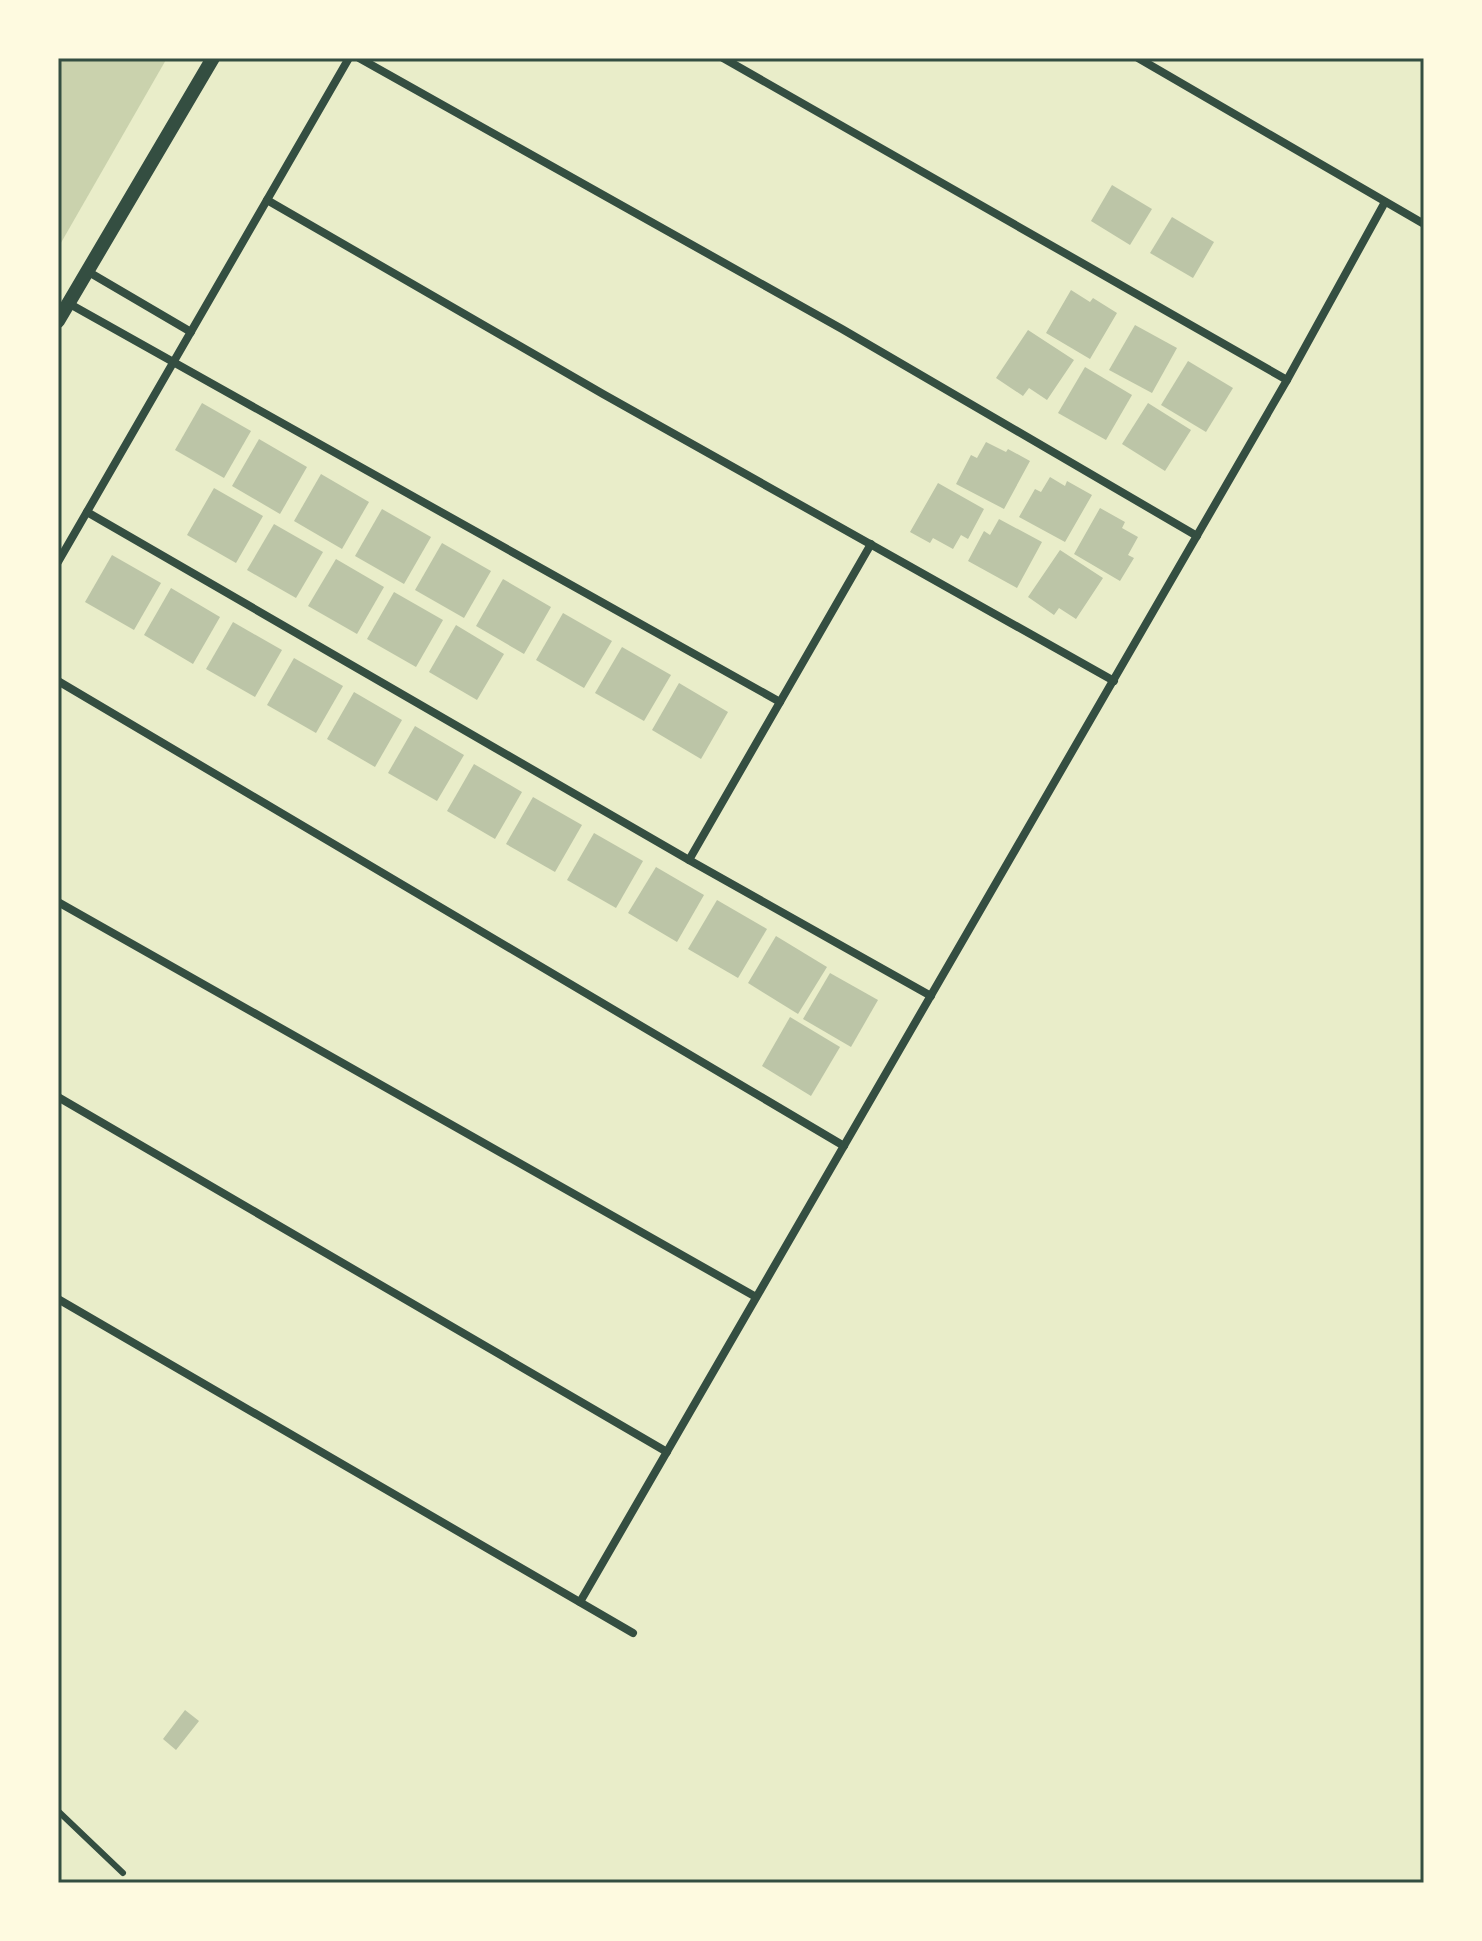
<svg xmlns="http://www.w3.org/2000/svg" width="1482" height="1941" viewBox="0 0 1482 1941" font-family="'Public Sans',sans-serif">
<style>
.green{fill:#cad2ad}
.building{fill:#bcc5a7}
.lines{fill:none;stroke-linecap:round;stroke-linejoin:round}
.service{stroke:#344e41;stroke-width:6}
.minor{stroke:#344e41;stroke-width:8}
.tertiary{stroke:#344e41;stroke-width:14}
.neatline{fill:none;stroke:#344e41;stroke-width:3}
</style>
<rect width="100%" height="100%" fill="#e9edc9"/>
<path class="green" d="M58,58H167L58,248Z"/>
<g class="building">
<path d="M1112,185L1152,209L1130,245L1091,221Z"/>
<path d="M1172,217L1214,242L1193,278L1150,253Z"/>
<path d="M1071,290L1090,302L1093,298L1117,313L1090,359L1046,333Z"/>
<path d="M1135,325L1177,348L1152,393L1109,370Z"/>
<path d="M1028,330L1074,360L1047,400L1029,388L1023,396L996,378Z"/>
<path d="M1188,361L1233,388L1206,432L1161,405Z"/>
<path d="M1085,367L1132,395L1106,440L1058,413Z"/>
<path d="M202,403L251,431L224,478L175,450Z"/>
<path d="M1148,403L1191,430L1165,471L1122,444Z"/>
<path d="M259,439L307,467L280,514L232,486Z"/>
<path d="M986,442L1006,452L1008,449L1030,461L1004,509L956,484L971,455L977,458Z"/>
<path d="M321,474L369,502L342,549L294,521Z"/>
<path d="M1050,477L1065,486L1067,481L1092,495L1065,542L1019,517L1035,489L1041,492Z"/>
<path d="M938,483L984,509L968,539L961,535L953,549L933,538L930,543L910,532Z"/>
<path d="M214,488L263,516L236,563L187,535Z"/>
<path d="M1100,508L1125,522L1122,528L1138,537L1128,555L1134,558L1120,581L1074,554Z"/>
<path d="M382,509L431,537L404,584L355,556Z"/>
<path d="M999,519L1042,542L1017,588L968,561L984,531L990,535Z"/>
<path d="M274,524L323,552L296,598L247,570Z"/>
<path d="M442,543L491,571L464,618L415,590Z"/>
<path d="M1060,550L1103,578L1076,619L1059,608L1054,615L1028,597Z"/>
<path d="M112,555L161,583L134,630L85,602Z"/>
<path d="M336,559L384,587L357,634L308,606Z"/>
<path d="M503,579L551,607L524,654L476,626Z"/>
<path d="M171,588L220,617L193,664L144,635Z"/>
<path d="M394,592L443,620L416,667L367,639Z"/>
<path d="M563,613L612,641L584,688L536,660Z"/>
<path d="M233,622L282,650L255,697L206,669Z"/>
<path d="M456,625L504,654L477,700L429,672Z"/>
<path d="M622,647L671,675L644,721L595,693Z"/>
<path d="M294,658L343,686L316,733L267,705Z"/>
<path d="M679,683L728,712L701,759L652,730Z"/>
<path d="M354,692L402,720L375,767L327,739Z"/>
<path d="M415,726L464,755L437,801L388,773Z"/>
<path d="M474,764L522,792L495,839L447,811Z"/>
<path d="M533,797L582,825L555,872L506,844Z"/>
<path d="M594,833L643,861L616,908L567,880Z"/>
<path d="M656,867L704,895L677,942L628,913Z"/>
<path d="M717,900L767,929L738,978L688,949Z"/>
<path d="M776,936L827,967L798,1014L748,983Z"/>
<path d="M830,973L878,1000L851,1047L803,1019Z"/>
<path d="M790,1017L840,1047L811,1096L762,1066Z"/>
<path d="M185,1710L199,1721L176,1750L163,1739Z"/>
</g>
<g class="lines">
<path class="service" d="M58,1811L123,1873"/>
<g class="minor">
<path d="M359,58L842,329L1197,536"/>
<path d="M723,58L1287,380"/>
<path d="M1138,58L1424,224"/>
<path d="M267,200L603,394L1114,681"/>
<path d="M87,271L191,332"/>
<path d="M68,303L780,702"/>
<path d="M87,512L689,860L931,996"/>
<path d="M58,562L349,58"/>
<path d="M58,681L844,1146"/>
<path d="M689,860L871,544"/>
<path d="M58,902L756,1297"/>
<path d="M58,1097L667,1452"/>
<path d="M58,1299L633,1633"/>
<path d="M580,1602L1287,380L1385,202"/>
</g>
<path class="tertiary" d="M58,321L213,58"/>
</g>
<rect width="1482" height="1941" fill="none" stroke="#fefae0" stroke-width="120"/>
<rect x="60" y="60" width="1362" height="1821" class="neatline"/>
</svg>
